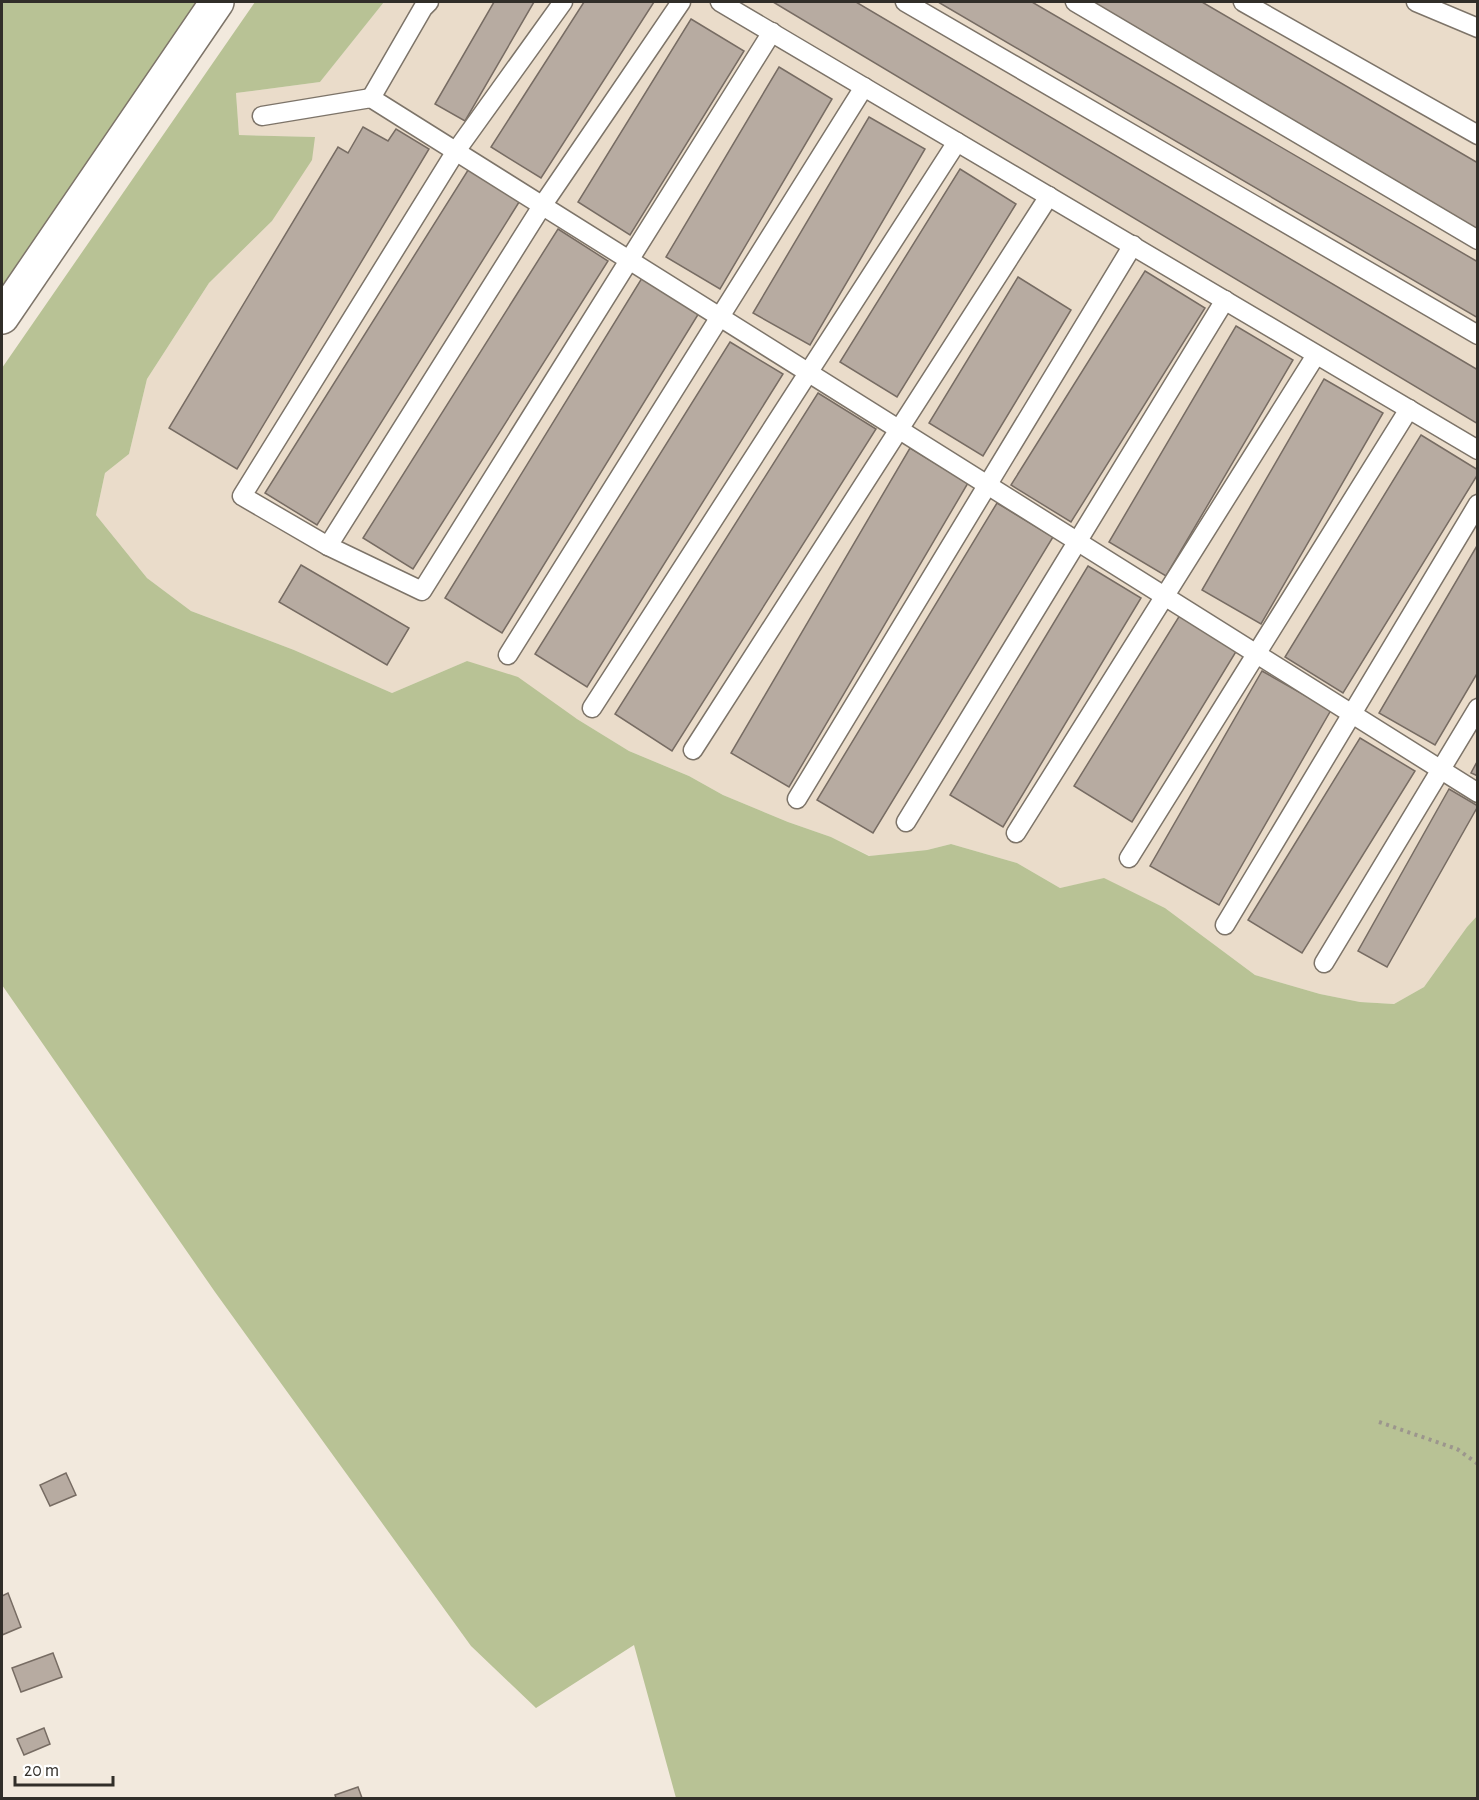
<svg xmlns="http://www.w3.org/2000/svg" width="1479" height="1800" viewBox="0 0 1479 1800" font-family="'Alegreya Sans',sans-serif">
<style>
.built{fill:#eadcca}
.green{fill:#b8c295}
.building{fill:#b7aba1;stroke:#776c63;stroke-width:1.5}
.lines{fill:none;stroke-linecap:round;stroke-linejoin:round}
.lane-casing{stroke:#7d7469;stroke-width:21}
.primary-casing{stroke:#7d7469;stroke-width:36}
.path{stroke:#9c968d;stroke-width:4;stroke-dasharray:3 4.5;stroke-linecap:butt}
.lane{stroke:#fff;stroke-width:18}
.primary{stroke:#fff;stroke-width:33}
</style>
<rect width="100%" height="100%" fill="#f2e9dd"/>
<path class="built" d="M384,2H1477V916L1467,927L1424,987L1394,1004L1360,1002L1320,994L1255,975L1165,908L1104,879L1060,888L1017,863L951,844L927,850L870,856L831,837L788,822L723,795L689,776L629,751L577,719L467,661L392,693L294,650L191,611L147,578L96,515L105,473L129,454L147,379L209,283L272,221L314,137L239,135L236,93L320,82Z"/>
<g class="green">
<path d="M2,2H204L2,296Z"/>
<path d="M255,2H384L320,82L236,93L239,135L315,137L312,160L272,221L209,283L147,379L129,454L105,473L96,515L147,578L191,611L294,650L392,693L467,661L518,677L577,719L629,751L689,776L723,795L788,822L831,837L869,856L927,850L951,844L1017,863L1060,888L1104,878L1165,908L1255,975L1320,994L1360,1002L1394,1004L1424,987L1467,927L1477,916V1798H676L634,1645L536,1708L471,1646L215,1292L2,985V368Z"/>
</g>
<g class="building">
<path d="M494,2H534L465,121L435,104Z"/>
<path d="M584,2H654L541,178L491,147Z"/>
<path d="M773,2H856L1478,370V424Z"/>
<path d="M938,2H1032L1478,262V318Z"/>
<path d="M1081,2H1202L1478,163V234Z"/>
<path d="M691,19L744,51L630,235L578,202Z"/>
<path d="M779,67L832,99L720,289L666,257Z"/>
<path d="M869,117L925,149L810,345L753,313Z"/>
<path d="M363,127L388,141L396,129L429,149L237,469L169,428L338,147L348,153Z"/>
<path d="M470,167L521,199L317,525L265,493Z"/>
<path d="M960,169L1016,204L897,397L840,362Z"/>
<path d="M558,229L608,261L413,569L363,538Z"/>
<path d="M1145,271L1205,308L1071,522L1011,485Z"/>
<path d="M1018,277L1071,310L983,456L929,423Z"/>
<path d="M642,278L699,313L502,633L445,598Z"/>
<path d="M1236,326L1293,360L1166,576L1109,542Z"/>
<path d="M730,342L783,374L587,687L535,654Z"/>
<path d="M1324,379L1383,413L1261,624L1202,590Z"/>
<path d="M818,393L876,429L672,751L615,714Z"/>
<path d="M1421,435L1478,470V474L1343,693L1285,657Z"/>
<path d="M910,448L968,483L789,787L731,753Z"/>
<path d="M997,503L1053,537L873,833L817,800Z"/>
<path d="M1478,544V672L1435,745L1379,713Z"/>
<path d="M301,565L409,628L387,665L279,602Z"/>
<path d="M1088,566L1141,598L1003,827L950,795Z"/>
<path d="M1180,615L1237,650L1132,822L1074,786Z"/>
<path d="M1262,671L1331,710L1219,905L1150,866Z"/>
<path d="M1360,738L1415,771L1302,953L1248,920Z"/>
<path d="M1478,760V776L1471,773Z"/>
<path d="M1449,789L1478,806L1387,967L1358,951Z"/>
<path d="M66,1473L76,1495L50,1506L40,1485Z"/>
<path d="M8,1593L21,1627L2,1635V1596Z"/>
<path d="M53,1653L62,1677L21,1692L12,1668Z"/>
<path d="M44,1728L50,1744L24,1755L17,1739Z"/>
<path d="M358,1787L362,1798H336L335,1795Z"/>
</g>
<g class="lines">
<defs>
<g id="lane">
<path d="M563,2L456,151L242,496L328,546L422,591L772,32"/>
<path d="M720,2L1478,450"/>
<path d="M905,2L1478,335"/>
<path d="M1075,2L1478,240"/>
<path d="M1243,2L1478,135"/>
<path d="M1416,2L1478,28"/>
<path d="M371,98L423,8L429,2"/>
<path d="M262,116L371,98L1478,793"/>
<path d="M328,546L542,206L681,2"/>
<path d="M508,655L864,87"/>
<path d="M592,708L957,142"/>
<path d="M693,750L1049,196"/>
<path d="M797,799L1133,245"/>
<path d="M906,822L1225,300"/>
<path d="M1016,833L1316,355"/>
<path d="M1129,858L1409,409"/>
<path d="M1225,925L1478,504"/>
<path d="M1324,963L1478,708"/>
</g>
<path id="primary" d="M2,317L217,2"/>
</defs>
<use href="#lane" class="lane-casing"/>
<use href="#primary" class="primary-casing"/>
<path class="path" d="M1379,1422L1457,1449L1478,1464"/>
<use href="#lane" class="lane"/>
<use href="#primary" class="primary"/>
</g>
<rect width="1479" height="1800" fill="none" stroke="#312e29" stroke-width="6"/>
<path d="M15 1776v9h98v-9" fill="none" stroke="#312e29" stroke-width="3"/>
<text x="24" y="1776" font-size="18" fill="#312e29" stroke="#ffffff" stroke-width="4.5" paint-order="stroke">20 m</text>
</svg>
